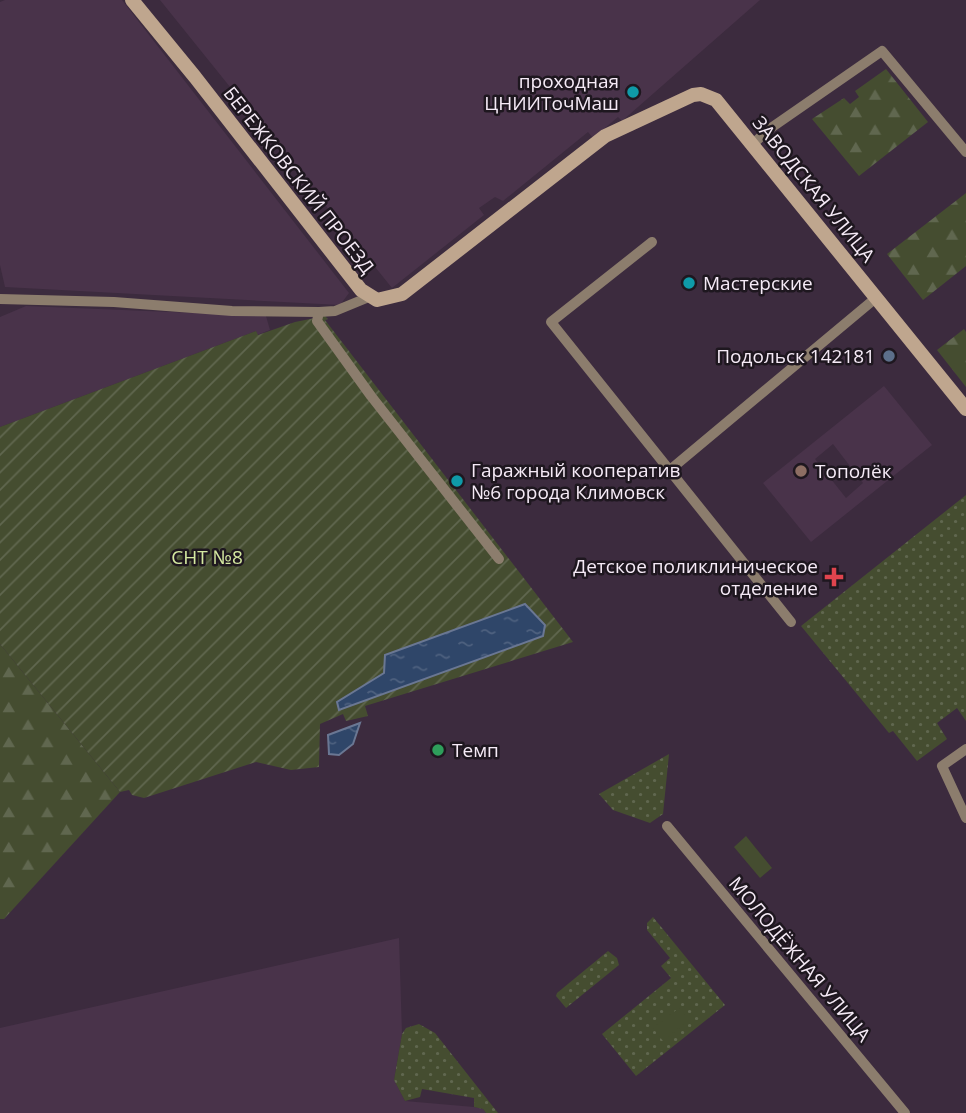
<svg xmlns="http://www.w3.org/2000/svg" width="966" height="1113" viewBox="0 0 966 1113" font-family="'Open Sans',sans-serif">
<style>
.built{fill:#49334a;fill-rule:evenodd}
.grass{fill:url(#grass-dots)}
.forest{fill:url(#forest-firs)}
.garden{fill:url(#garden-furrows);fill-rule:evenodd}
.pitch{fill:#454d30}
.water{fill:url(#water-ripples);stroke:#6a7793;stroke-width:2}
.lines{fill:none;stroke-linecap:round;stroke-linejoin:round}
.street{stroke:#8c7d6d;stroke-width:10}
.secondary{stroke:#bfa68e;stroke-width:14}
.culture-dot{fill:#0f9aa8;stroke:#1e171f;stroke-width:2.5}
.service-dot{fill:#5c6f8a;stroke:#1e171f;stroke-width:2.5}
.education-dot{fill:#8d6e63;stroke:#1e171f;stroke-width:2.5}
.health-dot{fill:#e0444e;stroke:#1e171f;stroke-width:2.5}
.leisure-dot{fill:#2e9e5b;stroke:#1e171f;stroke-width:2.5}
.labels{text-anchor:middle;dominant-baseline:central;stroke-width:5;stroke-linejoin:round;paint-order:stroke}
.poi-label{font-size:19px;fill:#f5eaf6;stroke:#1e171f;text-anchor:start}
.street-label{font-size:19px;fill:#f5eaf6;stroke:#1e171f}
.park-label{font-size:19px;fill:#d4e8a0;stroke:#1e171f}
</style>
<defs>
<pattern id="grass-dots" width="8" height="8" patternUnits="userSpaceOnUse" patternTransform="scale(1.75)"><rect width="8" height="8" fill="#454d30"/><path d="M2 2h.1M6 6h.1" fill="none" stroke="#60674f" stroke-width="1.8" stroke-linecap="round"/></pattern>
<pattern id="forest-firs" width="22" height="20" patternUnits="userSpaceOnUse" patternTransform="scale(1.75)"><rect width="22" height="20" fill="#454d30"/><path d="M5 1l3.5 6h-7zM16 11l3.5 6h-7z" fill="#60674f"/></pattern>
<pattern id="garden-furrows" width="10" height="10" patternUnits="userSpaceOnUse" patternTransform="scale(1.75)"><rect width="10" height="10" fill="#454d30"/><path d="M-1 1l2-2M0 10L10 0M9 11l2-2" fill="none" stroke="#60674f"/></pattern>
<pattern id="water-ripples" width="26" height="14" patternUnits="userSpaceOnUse" patternTransform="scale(1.75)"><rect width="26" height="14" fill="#2f4669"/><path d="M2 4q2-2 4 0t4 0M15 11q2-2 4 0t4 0" fill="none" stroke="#4e617f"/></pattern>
</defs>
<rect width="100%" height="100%" fill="#3c2b3e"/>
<g class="built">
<path d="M5,0H122L349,293L340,305L5,287L0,265V2Z"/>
<path d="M160,0H760L622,121L618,117L593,138L588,132L503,201L495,197L479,208L484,215L392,288Z"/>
<path d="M26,306L266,316L270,330L257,335L256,331L0,427V317Z"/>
<path d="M884,386L932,445L811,542L763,483ZM833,444L863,483L846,498L815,459Z"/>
<path d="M399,938L402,1034L394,1080L405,1101L474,1107L483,1109L486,1113H0V1028Z"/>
</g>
<g class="grass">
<path d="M966,495V721L957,708L937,723L947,739L917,761L893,731L889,733L801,626Z"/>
<path d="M669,754L663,814L650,823L613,810L599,794Z"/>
<path d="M653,917L725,1005L636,1076L602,1034L671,978L661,966L670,958L647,930V923Z"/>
<path d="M608,951L617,958L619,965L566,1008L556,996L557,993Z"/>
<path d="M419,1024L435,1033L498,1113H486L483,1109L474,1107V1098L422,1089L420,1097L405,1101L394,1080L402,1034L406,1028Z"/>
</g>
<g class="forest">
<path d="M886,69L928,122L859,176L812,119L844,98L850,104L859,97L855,91Z"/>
<path d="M966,193V266L923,300L887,254Z"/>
<path d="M964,329L966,332V387L937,350Z"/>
<path d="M0,644L120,792L4,919H0Z"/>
</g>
<path class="garden" d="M325,316L328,319L325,320L573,642L365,706L368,716L346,721L343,714L320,724L319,767L291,770L256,762L144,798L132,795L129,790L120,792L0,644V427L256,331L258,335L295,322ZM545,625L543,636L339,709L338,702L384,673Z"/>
<g class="pitch">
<path d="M746,836L772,868L760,878L734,847Z"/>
<path d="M679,1008L689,1020L663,1041L653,1028Z"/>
</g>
<g class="water">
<path d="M525,604L545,625L543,636L339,710L337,702L384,673L385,655Z"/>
<path d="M360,723L353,744L339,755L329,754L328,735Z"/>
</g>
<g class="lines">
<g class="street">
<path d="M753,144L768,130L882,51L966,152"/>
<path d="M652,242L551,322L791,622"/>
<path d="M0,299L114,302L232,311L319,312L335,311L369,297"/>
<path d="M319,312L317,321L371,396L499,559"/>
<path d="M671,469L877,297"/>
<path d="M966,749L942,766L966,818"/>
<path d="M667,826L905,1113"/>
</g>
<path class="secondary" d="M132,0L195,77L361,290L377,300L402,294L605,136L693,95L701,94L716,100L966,409"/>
</g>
<g class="culture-dot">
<circle cx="633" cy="92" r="7"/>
<circle cx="689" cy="283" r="7"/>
<circle cx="457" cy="481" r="7"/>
</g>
<circle class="service-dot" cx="889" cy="356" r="7"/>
<circle class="education-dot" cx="801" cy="471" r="7"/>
<path class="health-dot" d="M830.5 566.5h7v7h7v7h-7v7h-7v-7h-7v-7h7z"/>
<circle class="leisure-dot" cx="438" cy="750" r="7"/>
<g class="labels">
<g class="poi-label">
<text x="619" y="81" text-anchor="end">проходная<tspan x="619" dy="22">ЦНИИТочМаш</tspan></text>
<text x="703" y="283">Мастерские</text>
<text x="875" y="356" text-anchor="end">Подольск 142181</text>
<text x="471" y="470">Гаражный кооператив<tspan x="471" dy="22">№6 города Климовск</tspan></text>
<text x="815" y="471">Тополёк</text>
<text x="818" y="566" text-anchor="end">Детское поликлиническое<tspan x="818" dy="22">отделение</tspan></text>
<text x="452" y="750">Темп</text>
</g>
<g class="street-label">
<text transform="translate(299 180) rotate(52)">БЕРЕЖКОВСКИЙ ПРОЕЗД</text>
<text transform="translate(814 189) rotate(51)">ЗАВОДСКАЯ УЛИЦА</text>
<text transform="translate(800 959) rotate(50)">МОЛОДЁЖНАЯ УЛИЦА</text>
</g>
<g class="park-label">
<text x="207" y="557">СНТ №8</text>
</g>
</g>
</svg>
